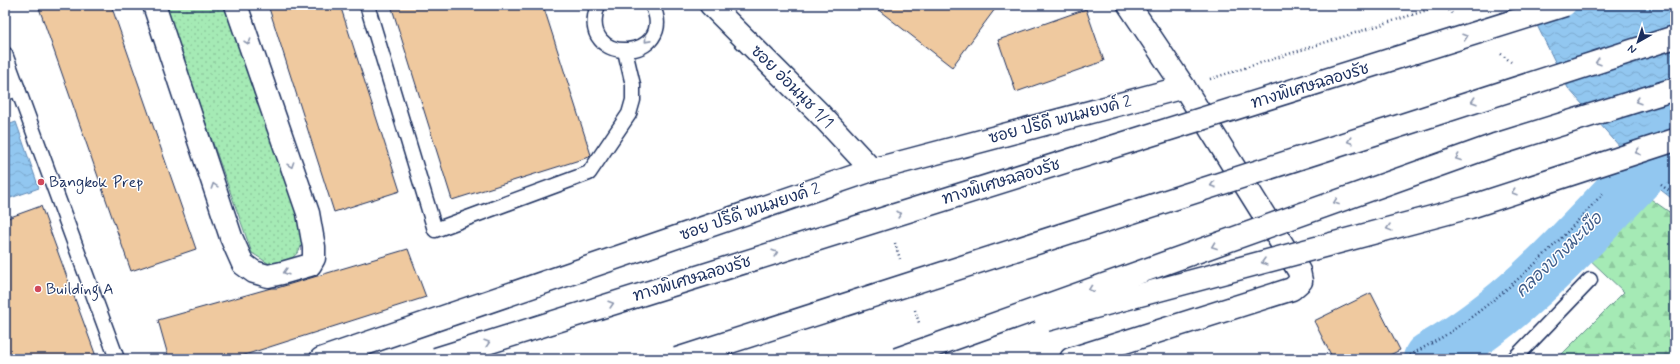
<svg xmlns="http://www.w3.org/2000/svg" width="1680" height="364" viewBox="0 0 1680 364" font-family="Mynerve,'Playpen Sans Thai',sans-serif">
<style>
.forest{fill:url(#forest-firs);stroke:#608c8a}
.park{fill:url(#park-dots);stroke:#608c8a}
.water{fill:url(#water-waves);stroke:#628ab6}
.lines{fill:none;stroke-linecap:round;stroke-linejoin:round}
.river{stroke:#92c7f0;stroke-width:54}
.building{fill:#efc99f;stroke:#1b2f5e}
.service-casing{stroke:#1b2f5e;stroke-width:17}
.minor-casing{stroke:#1b2f5e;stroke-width:25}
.path{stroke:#1b2f5e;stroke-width:2.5;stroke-dasharray:1 3;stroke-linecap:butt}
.service{stroke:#fff;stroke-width:14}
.minor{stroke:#fff;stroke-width:22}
.motorway-bridge-casing{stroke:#1b2f5e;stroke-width:25;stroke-linecap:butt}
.motorway-bridge{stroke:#fff;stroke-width:22}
.oneway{stroke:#8d97ae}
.poi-dot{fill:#d1495b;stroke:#fff;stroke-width:1.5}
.labels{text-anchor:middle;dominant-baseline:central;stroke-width:3;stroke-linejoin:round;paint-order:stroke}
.street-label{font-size:16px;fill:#1b2f5e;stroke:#fff}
.poi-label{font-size:16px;fill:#1b2f5e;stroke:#fff;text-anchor:start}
.water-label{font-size:17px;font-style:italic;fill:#3f5d8a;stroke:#fff}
</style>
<defs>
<pattern id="forest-firs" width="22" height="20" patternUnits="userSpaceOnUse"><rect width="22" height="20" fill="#a5eab5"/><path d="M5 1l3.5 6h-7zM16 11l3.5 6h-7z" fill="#8dc99e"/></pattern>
<pattern id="park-dots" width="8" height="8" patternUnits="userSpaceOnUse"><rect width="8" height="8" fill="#a5eab5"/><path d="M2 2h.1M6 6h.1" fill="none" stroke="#8dc99e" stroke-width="1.8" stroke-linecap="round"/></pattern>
<pattern id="water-waves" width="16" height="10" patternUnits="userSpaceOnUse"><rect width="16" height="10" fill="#92c7f0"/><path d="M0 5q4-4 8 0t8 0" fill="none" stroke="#7dabd0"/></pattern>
</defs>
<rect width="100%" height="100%" fill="#fff"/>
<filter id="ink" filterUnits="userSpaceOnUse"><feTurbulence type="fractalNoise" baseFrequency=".025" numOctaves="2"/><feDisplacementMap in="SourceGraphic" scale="8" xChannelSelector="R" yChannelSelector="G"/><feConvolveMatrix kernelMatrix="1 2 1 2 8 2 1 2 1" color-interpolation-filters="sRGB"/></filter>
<g filter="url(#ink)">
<path class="forest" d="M1645,195L1675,216V359H1557L1624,292L1586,256Z"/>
<path class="park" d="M164,5H226L304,235C300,257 292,260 271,265L252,253Z"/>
<g class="water">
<path d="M1527,5H1675V201L1621,159V148L1568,88Z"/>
<path d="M16,122L39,188L5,200V126Z"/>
</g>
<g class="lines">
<path class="river" d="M1430,359C1530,302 1596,216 1675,136"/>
</g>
<g class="building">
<path d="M38,5H111L196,249L131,271Z"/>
<path d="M268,5H340L400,191L334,212Z"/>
<path d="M391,5H543L591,155L589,157L452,200Z"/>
<path d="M872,5H998L952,67Z"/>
<path d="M1086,9L1104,61L1016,92L998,40Z"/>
<path d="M41,206L97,359H5V219Z"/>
<path d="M408,249L426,297L232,359H169L158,320L271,288H277Z"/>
<path d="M1371,293L1400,350L1382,359H1333L1314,321Z"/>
</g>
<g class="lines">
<defs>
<g id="service">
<path d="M367,5L435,230L589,173L629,114L633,100V85L625,51"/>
<path d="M598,5C575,69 680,61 652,5"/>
<path d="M5,54L117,359"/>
<path d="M5,93L18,89"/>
<path d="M1514,359L1590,280"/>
</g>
<g id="minor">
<path d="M154,5L231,237L243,264L254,272L268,276L282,273L310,265L314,258V247L308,213L236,5"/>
<path d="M711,5L818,112L872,170"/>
<path d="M1129,5L1184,87"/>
<path d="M321,359L872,170L1184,87L1299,271L1301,281L1292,289L1071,359"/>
</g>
</defs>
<use href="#service" class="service-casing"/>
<use href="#minor" class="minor-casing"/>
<g class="path">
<path d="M1501,54L1511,62"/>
<path d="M1210,79L1443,5L1452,13"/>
<path d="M1661,185L1675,195"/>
<path d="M895,243L900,259"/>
<path d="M915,310L919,323"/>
<path d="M1403,359C1420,349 1438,341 1453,330C1509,292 1559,243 1603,193"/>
</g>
<use href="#service" class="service"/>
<use href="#minor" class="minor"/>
<defs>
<g id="motorway-bridge">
<path d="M1046,320L1470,207L1675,140"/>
<path d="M436,359L1565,5"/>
<path d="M677,359L1675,37"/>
<path d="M897,359L1495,145L1675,89"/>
</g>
</defs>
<use href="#motorway-bridge" class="motorway-bridge-casing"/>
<use href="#motorway-bridge" class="motorway-bridge"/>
</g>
<defs><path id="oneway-chevron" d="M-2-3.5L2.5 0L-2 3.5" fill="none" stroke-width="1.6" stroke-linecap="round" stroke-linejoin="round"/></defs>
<g class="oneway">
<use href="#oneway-chevron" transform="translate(1465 37) rotate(-18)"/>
<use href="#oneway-chevron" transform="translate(647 40) rotate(132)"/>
<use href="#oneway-chevron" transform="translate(248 42) rotate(71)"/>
<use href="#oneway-chevron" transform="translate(1598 62) rotate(162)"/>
<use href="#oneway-chevron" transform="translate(1474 101) rotate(162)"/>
<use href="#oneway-chevron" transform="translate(1638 101) rotate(163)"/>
<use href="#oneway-chevron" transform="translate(1350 141) rotate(162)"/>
<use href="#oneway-chevron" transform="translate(1638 152) rotate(162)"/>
<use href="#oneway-chevron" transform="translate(1458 158) rotate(160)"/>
<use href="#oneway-chevron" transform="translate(291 165) rotate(71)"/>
<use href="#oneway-chevron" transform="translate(1213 185) rotate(162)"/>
<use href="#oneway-chevron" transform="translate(214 186) rotate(-108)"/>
<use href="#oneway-chevron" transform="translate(1514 192) rotate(162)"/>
<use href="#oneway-chevron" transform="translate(1336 202) rotate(160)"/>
<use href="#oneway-chevron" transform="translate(899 214) rotate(-17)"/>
<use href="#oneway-chevron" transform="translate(1389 228) rotate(165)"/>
<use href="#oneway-chevron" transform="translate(1214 246) rotate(160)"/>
<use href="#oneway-chevron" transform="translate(775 253) rotate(-17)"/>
<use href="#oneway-chevron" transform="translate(1264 262) rotate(165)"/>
<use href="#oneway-chevron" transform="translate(286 272) rotate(164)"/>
<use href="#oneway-chevron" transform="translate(1091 289) rotate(160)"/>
<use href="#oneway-chevron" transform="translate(611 304) rotate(-17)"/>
<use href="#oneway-chevron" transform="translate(487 343) rotate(-17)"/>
</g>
</g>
<g class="poi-dot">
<circle cx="41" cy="182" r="4"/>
<circle cx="38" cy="289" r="4"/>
</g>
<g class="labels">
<g class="street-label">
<text transform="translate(1310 86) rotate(-17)">ทางพิเศษฉลองรัช</text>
<text transform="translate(792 87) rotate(45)">ซอย อ่อนนุช 1/1</text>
<text transform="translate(1060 120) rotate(-15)">ซอย ปรีดี พนมยงค์ 2</text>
<text transform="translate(1001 182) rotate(-17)">ทางพิเศษฉลองรัช</text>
<text transform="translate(750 212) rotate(-19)">ซอย ปรีดี พนมยงค์ 2</text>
<text transform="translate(692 279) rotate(-17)">ทางพิเศษฉลองรัช</text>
</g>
<g class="poi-label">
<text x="49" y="182">Bangkok Prep</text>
<text x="46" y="289">Building A</text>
</g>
<g class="water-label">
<text transform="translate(1559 255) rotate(-44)">คลองบางมะเขือ</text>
</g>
</g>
<rect width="1680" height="364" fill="none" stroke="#fff" stroke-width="20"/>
<rect x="10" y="10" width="1660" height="344" fill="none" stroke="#1b2f5e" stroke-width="1.5" filter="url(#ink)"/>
<g transform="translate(1638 42) rotate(219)" stroke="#ffffff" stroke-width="3" paint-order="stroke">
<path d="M0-3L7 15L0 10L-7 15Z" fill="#1b2f5e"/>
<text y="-6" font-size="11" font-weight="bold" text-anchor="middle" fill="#1b2f5e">N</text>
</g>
</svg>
